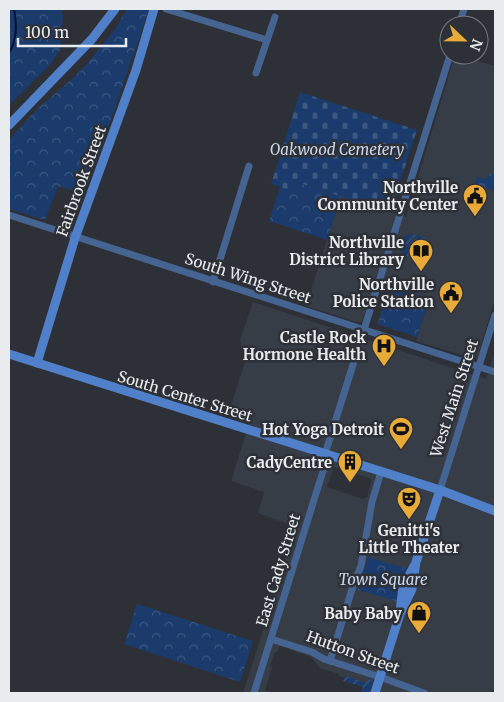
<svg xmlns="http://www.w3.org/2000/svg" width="504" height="702" viewBox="0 0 504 702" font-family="Merriweather,serif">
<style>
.built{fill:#363d46;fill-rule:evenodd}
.forest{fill:url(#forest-crowns)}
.cemetery{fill:url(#cemetery-stones)}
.garden{fill:url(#garden-furrows)}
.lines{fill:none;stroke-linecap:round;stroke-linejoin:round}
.stream{stroke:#011437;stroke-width:2}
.street{stroke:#466492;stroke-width:7}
.secondary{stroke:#5080c9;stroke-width:9}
.labels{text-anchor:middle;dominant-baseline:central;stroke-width:5;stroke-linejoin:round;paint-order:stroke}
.park-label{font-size:15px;font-style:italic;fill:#cbd8ec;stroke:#2d3036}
.street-label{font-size:15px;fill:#e9ecef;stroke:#2d3036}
.poi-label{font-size:15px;font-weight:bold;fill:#e9ecef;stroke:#2d3036;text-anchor:end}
</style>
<defs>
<pattern id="forest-crowns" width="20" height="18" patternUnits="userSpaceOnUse" patternTransform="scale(1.25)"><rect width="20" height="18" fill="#1b3b6c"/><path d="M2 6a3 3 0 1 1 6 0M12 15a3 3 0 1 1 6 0" fill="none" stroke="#3c5881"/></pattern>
<pattern id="cemetery-stones" width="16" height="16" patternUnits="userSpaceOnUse" patternTransform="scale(1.25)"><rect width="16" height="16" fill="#1b3b6c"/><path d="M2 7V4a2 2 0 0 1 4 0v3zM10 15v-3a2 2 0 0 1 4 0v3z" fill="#3c5881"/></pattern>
<pattern id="garden-furrows" width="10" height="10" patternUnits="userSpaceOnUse" patternTransform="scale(1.25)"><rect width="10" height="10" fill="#1b3b6c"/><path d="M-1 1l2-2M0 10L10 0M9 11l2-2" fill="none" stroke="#3c5881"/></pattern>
</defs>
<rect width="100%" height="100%" fill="#2d3036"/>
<g class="built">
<path d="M455,55L495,66V299L478,355L475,359L416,341L429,299L416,295L417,290L377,277L362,322H357L306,306L341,196L406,217Z"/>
<path d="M253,302L486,379L495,351V690L488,693H365L367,684L339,676V674L320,668L311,657L280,646L277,652H275L270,666L272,667L265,690L275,693H243L296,527L258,513L264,492L231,481L249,424L227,417L245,362L240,340ZM334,467L372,479L367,497L363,499L327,487Z"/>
</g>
<g class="forest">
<path d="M9,9H61L63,16L60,50L49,66L9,105Z"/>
<path d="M127,9H149L97,160L74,191L58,186L45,220L9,209V140L37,109L71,80L87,64L115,29Z"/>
<path d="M490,173L495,175V193L493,190L474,184L477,177L487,179L488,177L487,176Z"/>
<path d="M292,181L341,196L327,240L269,221L280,187L289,189Z"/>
<path d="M393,282L417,290L416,295L429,299L417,337L377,324Z"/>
<path d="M368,557L409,569L399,602L358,590Z"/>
<path d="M137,604L253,641L240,682L124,644Z"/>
</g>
<path class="cemetery" d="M300,92L417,130L390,212L293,181L290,190L271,184Z"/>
<g class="garden">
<path d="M413,234L426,238L425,241L412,237L408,257L401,252V243L405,236Z"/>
<path d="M345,676L366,683L369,677L372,682L373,688L368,693H361L363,687L343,681Z"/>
</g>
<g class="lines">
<path class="stream" d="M9,53C17,40 17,24 14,9"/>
<g class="street">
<path d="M166,9L267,40"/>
<path d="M459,25L464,9"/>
<path d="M256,73L275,17"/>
<path d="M9,215L495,372"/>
<path d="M213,282L249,166"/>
<path d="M325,454L450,55"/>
<path d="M440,490L495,315"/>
<path d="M271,639L312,652L324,659L380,677L424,693"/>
<path d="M330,661L353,586L361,566L372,502L381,472"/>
<path d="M254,693L328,455"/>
</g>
<g class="secondary">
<path d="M9,125L92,39L115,9"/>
<path d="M9,354L440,490L495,511"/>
<path d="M37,363L75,238L136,70L154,9"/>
<path d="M400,611L403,587L414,566"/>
<path d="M375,693L400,614L412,589L416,562L440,490"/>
</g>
</g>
<defs>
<symbol id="civic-pin" viewBox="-11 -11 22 30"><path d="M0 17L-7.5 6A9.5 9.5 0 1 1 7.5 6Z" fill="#e8ab37" stroke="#2d3036"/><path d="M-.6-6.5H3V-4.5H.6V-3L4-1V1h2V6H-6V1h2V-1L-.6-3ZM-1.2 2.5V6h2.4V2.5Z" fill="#111"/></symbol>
<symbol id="library-pin" viewBox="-11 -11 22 30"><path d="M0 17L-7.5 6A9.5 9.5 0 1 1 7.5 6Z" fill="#e8ab37" stroke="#2d3036"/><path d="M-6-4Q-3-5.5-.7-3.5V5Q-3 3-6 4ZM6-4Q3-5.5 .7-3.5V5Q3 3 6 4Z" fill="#111"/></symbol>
<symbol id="hospital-pin" viewBox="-11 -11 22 30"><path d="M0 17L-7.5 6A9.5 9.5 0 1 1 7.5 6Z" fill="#e8ab37" stroke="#2d3036"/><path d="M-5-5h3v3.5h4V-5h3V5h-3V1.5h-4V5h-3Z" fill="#111"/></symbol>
<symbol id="stadium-pin" viewBox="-11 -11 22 30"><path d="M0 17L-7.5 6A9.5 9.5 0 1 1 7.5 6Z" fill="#e8ab37" stroke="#2d3036"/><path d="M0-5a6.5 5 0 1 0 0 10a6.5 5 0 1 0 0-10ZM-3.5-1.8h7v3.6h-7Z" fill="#111"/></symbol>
<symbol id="building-pin" viewBox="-11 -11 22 30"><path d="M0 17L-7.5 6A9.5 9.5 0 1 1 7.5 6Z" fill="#e8ab37" stroke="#2d3036"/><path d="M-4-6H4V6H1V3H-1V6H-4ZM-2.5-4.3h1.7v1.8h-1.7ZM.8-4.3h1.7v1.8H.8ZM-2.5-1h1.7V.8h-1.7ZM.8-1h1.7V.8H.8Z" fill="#111"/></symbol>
<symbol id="theatre-pin" viewBox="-11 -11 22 30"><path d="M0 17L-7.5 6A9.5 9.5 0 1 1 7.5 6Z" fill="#e8ab37" stroke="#2d3036"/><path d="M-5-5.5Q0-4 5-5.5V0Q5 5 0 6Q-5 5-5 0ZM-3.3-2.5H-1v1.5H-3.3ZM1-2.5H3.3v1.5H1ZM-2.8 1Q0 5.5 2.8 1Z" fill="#111"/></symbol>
<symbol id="shop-pin" viewBox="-11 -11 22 30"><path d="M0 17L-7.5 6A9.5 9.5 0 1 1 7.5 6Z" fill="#e8ab37" stroke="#2d3036"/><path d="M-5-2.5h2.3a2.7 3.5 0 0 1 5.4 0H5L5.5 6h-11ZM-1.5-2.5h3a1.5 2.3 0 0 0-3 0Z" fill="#111"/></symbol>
</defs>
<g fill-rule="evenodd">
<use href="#civic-pin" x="461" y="182" width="28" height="38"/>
<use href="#library-pin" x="407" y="237" width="28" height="38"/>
<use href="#civic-pin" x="437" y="279" width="28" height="38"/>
<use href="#hospital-pin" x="370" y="332" width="28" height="38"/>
<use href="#stadium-pin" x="387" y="415" width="28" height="38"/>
<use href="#building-pin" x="336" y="448" width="28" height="38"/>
<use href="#theatre-pin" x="395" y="485" width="28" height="38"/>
<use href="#shop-pin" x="405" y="599" width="28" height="38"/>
</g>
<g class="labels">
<g class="park-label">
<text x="337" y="149">Oakwood Cemetery</text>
<text x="383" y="579">Town Square</text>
</g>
<g class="street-label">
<text transform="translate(81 181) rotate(-70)">Fairbrook Street</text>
<text transform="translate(248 278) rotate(18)">South Wing Street</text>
<text transform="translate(185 396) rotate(17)">South Center Street</text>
<text transform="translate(454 398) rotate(-72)">West Main Street</text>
<text transform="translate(278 570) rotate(-73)">East Cady Street</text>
<text transform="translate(353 652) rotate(20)">Hutton Street</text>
</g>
<g class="poi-label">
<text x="458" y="187">Northville<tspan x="458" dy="17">Community Center</tspan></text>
<text x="404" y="242">Northville<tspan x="404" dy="17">District Library</tspan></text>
<text x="434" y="284">Northville<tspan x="434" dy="17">Police Station</tspan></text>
<text x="366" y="337">Castle Rock<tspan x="366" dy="17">Hormone Health</tspan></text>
<text x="384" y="429">Hot Yoga Detroit</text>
<text x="332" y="462">CadyCentre</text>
<text x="409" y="530" text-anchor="middle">Genitti's<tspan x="409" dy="17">Little Theater</tspan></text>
<text x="402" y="613">Baby Baby</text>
</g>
</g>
<rect width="504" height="702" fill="none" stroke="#e9ecef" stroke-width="20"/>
<g transform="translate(464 40) rotate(112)"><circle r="24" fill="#2d3036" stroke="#787b80"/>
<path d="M0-4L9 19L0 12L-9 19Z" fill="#e8ab37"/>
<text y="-8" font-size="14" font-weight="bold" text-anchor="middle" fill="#e9ecef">N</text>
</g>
<path d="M18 38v8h108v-8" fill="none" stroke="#e9ecef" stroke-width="2.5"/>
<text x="25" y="38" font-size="15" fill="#e9ecef" stroke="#2d3036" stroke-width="4" paint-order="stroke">100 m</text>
</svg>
